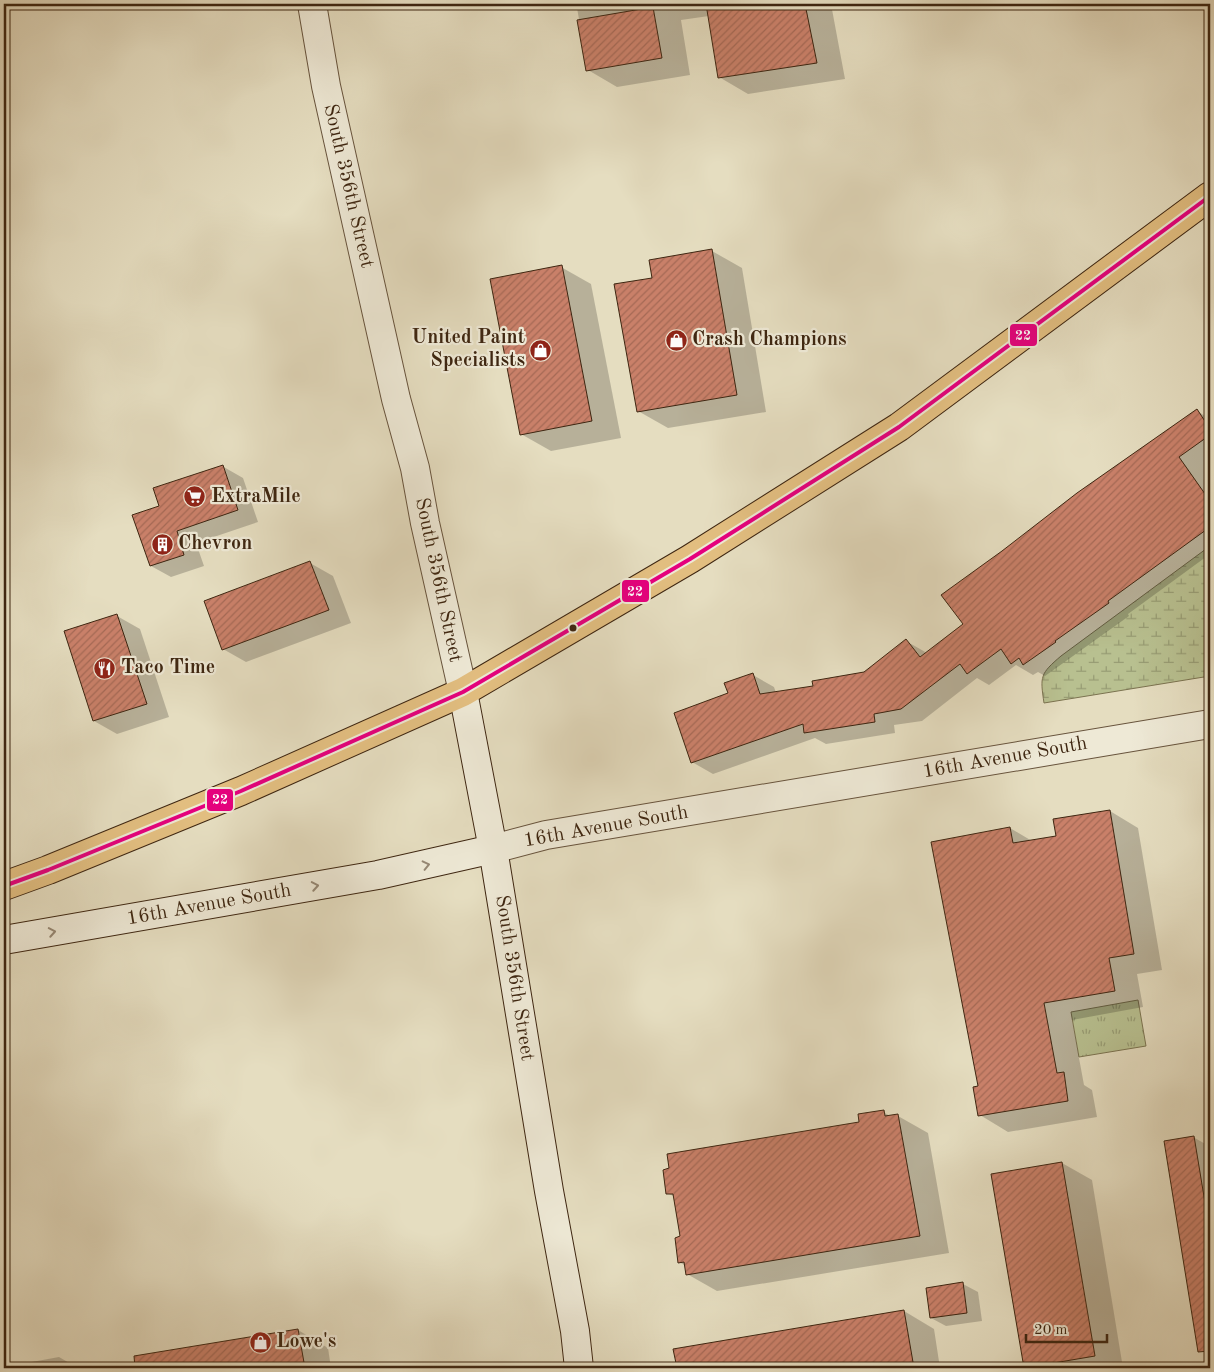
<svg xmlns="http://www.w3.org/2000/svg" width="1214" height="1372" viewBox="0 0 1214 1372" font-family="'Old Standard TT',serif">
<style>
.wetland{fill:url(#wetland-marsh);stroke:#7b7350}
.park{fill:url(#park-tufts);stroke:#7b7350}
.shadow{fill:#0003}
.building{fill:url(#building-hatch);stroke:#3e2611}
.lines{fill:none;stroke-linecap:round;stroke-linejoin:round}
.minor-casing{stroke:#68543d;stroke-width:30}
.tertiary-casing{stroke:#68543d;stroke-width:30}
.secondary-casing{stroke:#3e2611;stroke-width:30}
.primary-casing{stroke:#3e2611;stroke-width:30}
.minor{stroke:#eee9d6;stroke-width:28}
.tertiary{stroke:#eee9d6;stroke-width:28}
.secondary{stroke:#eee9d6;stroke-width:28}
.primary{stroke:#e2be80;stroke-width:28}
.bus-1-casing{stroke:#eee9d6;stroke-width:8}
.bus-1{stroke:#e5007d;stroke-width:4}
.oneway{stroke:#968874}
.bus-dot{fill:#3e2611;stroke:#eee9d6;stroke-width:2}
.labels{text-anchor:middle;dominant-baseline:central;stroke-width:4.5;stroke-linejoin:round;paint-order:stroke}
.street-label{font-size:20px;fill:#3e2611;stroke:#eee9d6}
.poi-label{font-size:20px;font-weight:bold;fill:#3e2611;stroke:#eee9d6;text-anchor:start}
.line-badge{stroke:#eee9d6;stroke-width:2}
.badge-label{font-size:14px;text-anchor:middle;font-weight:bold;fill:#fff}
</style>
<defs>
<pattern id="wetland-marsh" width="20" height="14" patternUnits="userSpaceOnUse" patternTransform="scale(1.25)"><rect width="20" height="14" fill="#b8c090"/><path d="M1 5h8M5 5V1M11 12h8M15 12V8" fill="none" stroke="#979c74"/></pattern>
<pattern id="park-tufts" width="24" height="20" patternUnits="userSpaceOnUse" patternTransform="scale(1.25)"><rect width="24" height="20" fill="#b8c090"/><path d="M3 7l-1-3M5 7V3M7 7l1-3M15 17l-1-3M17 17v-4M19 17l1-3" fill="none" stroke="#979c74"/></pattern>
<pattern id="building-hatch" width="6" height="6" patternUnits="userSpaceOnUse" patternTransform="scale(1.25)"><rect width="6" height="6" fill="#c98069"/><path d="M-1 1l2-2M0 6l6-6M5 7l2-2" fill="none" stroke="#a56955"/></pattern>
</defs>
<rect width="100%" height="100%" fill="#e5ddc0"/>
<filter id="stains"><feTurbulence type="fractalNoise" baseFrequency=".004" numOctaves="4"/><feColorMatrix values="0 0 0 0 .2 0 0 0 0 .09 0 0 0 0 .02 0 0 0 .5 -.17"/></filter>
<radialGradient id="worn" r=".72"><stop offset=".6" stop-color="#630" stop-opacity="0"/><stop offset="1" stop-color="#630" stop-opacity=".3"/></radialGradient>
<path class="wetland" d="M1210,546V676L1044,703C1040,676 1040,674 1061,656Z"/>
<path class="park" d="M1138,1000L1146,1046L1079,1057L1071,1012Z"/>
<g class="shadow">
<path d="M569,4H831L845,79L748,94L719,77L709,16L681,20L690,75L617,87L588,70L577,8Z"/>
<path d="M712,251L742,268L766,412L668,428L638,411L653,279Z"/>
<path d="M561,267L591,284L621,438L551,451L521,434Z"/>
<path d="M1197,411L1210,419V554L1128,614L1129,616L1045,676L1038,672L1033,675L1016,665L989,685L977,678L922,721L894,725L895,733L826,744L815,738L713,774L692,762L730,694L753,675L774,687L776,693L814,687L865,673L906,641L927,653L964,624Z"/>
<path d="M222,466L243,478L258,522L196,543L204,566L171,577L151,566L160,507Z"/>
<path d="M310,563L333,576L351,623L246,662L223,649Z"/>
<path d="M117,616L140,629L169,717L117,734L94,721L66,632Z"/>
<path d="M1110,811L1138,828L1162,970L1137,974L1143,1007L1072,1020L1084,1085L1092,1090L1097,1117L1008,1132L980,1115V1087L1010,828L1032,841L1057,837Z"/>
<path d="M883,1112L892,1117L898,1116L928,1133L949,1253L717,1291L687,1274L686,1266L679,1262L681,1237L675,1197L667,1193L861,1123Z"/>
<path d="M1193,1137L1209,1146L1210,1156V1351L1198,1344Z"/>
<path d="M1062,1163L1092,1180L1123,1368H1027L1025,1367Z"/>
<path d="M963,1284L978,1292L982,1321L946,1326L931,1318Z"/>
<path d="M904,1311L934,1329L940,1368H678L675,1350Z"/>
<path d="M298,1330L328,1348L331,1368H146L144,1356Z"/>
<path d="M59,1357L78,1368H4V1367Z"/>
</g>
<g class="building">
<path d="M706,4H805L817,63L718,78Z"/>
<path d="M653,7L662,58L586,71L577,20Z"/>
<path d="M712,249L737,395L637,412L614,284L652,278L649,260Z"/>
<path d="M562,265L592,421L520,435L490,279Z"/>
<path d="M1197,409L1210,429V435L1179,457L1210,501V527L1108,601L1109,603L1055,641L1056,642L1023,665L1019,658L1011,664L1001,649L967,674L960,664L901,709L874,714L875,722L804,733L803,724L691,763L674,713L728,693L724,683L753,673L760,694L813,686L812,681L864,672L906,639L920,657L963,624L941,595L1002,551L1077,493Z"/>
<path d="M223,465L238,510L177,531L184,555L150,566L132,515L159,506L153,488Z"/>
<path d="M310,561L329,610L222,650L204,601Z"/>
<path d="M117,614L147,704L93,721L64,631Z"/>
<path d="M1110,810L1134,954L1109,958L1115,991L1044,1003L1057,1073L1064,1072L1068,1101L978,1116L973,1087L978,1086L931,842L1010,827L1013,843L1056,836L1053,819Z"/>
<path d="M884,1110L885,1116L898,1114L920,1236L686,1275L684,1262L678,1263L675,1238L680,1236L673,1194H666L663,1170L669,1168L667,1154L859,1122L858,1114Z"/>
<path d="M1194,1136L1210,1233V1351L1198,1352L1164,1141Z"/>
<path d="M1062,1162L1095,1356L1024,1368L991,1174Z"/>
<path d="M963,1282L967,1313L930,1318L926,1288Z"/>
<path d="M904,1310L914,1368H677L673,1349Z"/>
<path d="M298,1329L305,1368H135L134,1356Z"/>
</g>
<g class="lines">
<defs>
<path id="minor" d="M312,4L326,86L396,399L415,468L425,523L463,692"/>
<path id="tertiary" d="M493,849L546,835L1210,724"/>
<g id="secondary">
<path d="M463,692L493,849L549,1191L575,1331L579,1368"/>
<path d="M4,940L378,875L493,849"/>
</g>
<path id="primary" d="M4,886L48,870L241,791L463,692L690,559L899,427L1210,196"/>
</defs>
<use href="#minor" class="minor-casing"/>
<use href="#tertiary" class="tertiary-casing"/>
<use href="#secondary" class="secondary-casing"/>
<use href="#primary" class="primary-casing"/>
<use href="#minor" class="minor"/>
<use href="#tertiary" class="tertiary"/>
<use href="#secondary" class="secondary"/>
<use href="#primary" class="primary"/>
<defs>
<path id="bus-1" d="M4,886L48,870L241,791L463,692L690,559L899,427L1210,196"/>
</defs>
<use href="#bus-1" class="bus-1-casing"/>
<use href="#bus-1" class="bus-1"/>
</g>
<defs><path id="oneway-chevron" d="M-2-3.5L2.5 0L-2 3.5" fill="none" stroke-width="1.6" stroke-linecap="round" stroke-linejoin="round" transform="scale(1.25)"/></defs>
<g class="oneway">
<use href="#oneway-chevron" transform="translate(426 865) rotate(-13)"/>
<use href="#oneway-chevron" transform="translate(315 886) rotate(-10)"/>
<use href="#oneway-chevron" transform="translate(52 932) rotate(-10)"/>
</g>
<defs>
<symbol id="shop-disc" viewBox="-11 -11 22 22"><circle r="9.5" fill="#8f2418" stroke="#eee9d6"/><path d="M-5-2.5h2.3a2.7 3.5 0 0 1 5.4 0H5L5.5 6h-11ZM-1.5-2.5h3a1.5 2.3 0 0 0-3 0Z" fill="#fff"/></symbol>
<symbol id="supermarket-disc" viewBox="-11 -11 22 22"><circle r="9.5" fill="#8f2418" stroke="#eee9d6"/><path d="M-6-5.5h2.5l.6 2H6L4.5 2H-2.5L-4.4-4H-6ZM-1.5 3.2a1.3 1.3 0 1 0 .1 0ZM3 3.2a1.3 1.3 0 1 0 .1 0Z" fill="#fff"/></symbol>
<symbol id="building-disc" viewBox="-11 -11 22 22"><circle r="9.5" fill="#8f2418" stroke="#eee9d6"/><path d="M-4-6H4V6H1V3H-1V6H-4ZM-2.5-4.3h1.7v1.8h-1.7ZM.8-4.3h1.7v1.8H.8ZM-2.5-1h1.7V.8h-1.7ZM.8-1h1.7V.8H.8Z" fill="#fff"/></symbol>
<symbol id="restaurant-disc" viewBox="-11 -11 22 22"><circle r="9.5" fill="#8f2418" stroke="#eee9d6"/><path d="M-5-6h1v4h1v-4h1v4h1v-4h1v5L-1.5 .5V6h-2V.5L-5-1ZM5-6V6H3V1.5H1.5Q1.5-4 5-6Z" fill="#fff"/></symbol>
</defs>
<g fill-rule="evenodd">
<use href="#shop-disc" x="664" y="328" width="25" height="25"/>
<use href="#shop-disc" x="528" y="338" width="25" height="25"/>
<use href="#supermarket-disc" x="182" y="484" width="25" height="25"/>
<use href="#building-disc" x="150" y="532" width="25" height="25"/>
<use href="#restaurant-disc" x="92" y="656" width="25" height="25"/>
<use href="#shop-disc" x="248" y="1330" width="25" height="25"/>
</g>
<circle class="bus-dot" cx="573" cy="628" r="4.5"/>
<g class="labels">
<g class="street-label">
<text transform="translate(348 186) rotate(77)">South 356th Street</text>
<text transform="translate(438 580) rotate(78)">South 356th Street</text>
<text transform="translate(1005 758) rotate(-10)">16th Avenue South</text>
<text transform="translate(606 827) rotate(-10)">16th Avenue South</text>
<text transform="translate(209 905) rotate(-10)">16th Avenue South</text>
<text transform="translate(514 978) rotate(81)">South 356th Street</text>
</g>
<g class="poi-label">
<text x="525" y="338" text-anchor="end">United Paint<tspan x="525" dy="23">Specialists</tspan></text>
<text x="692" y="340">Crash Champions</text>
<text x="211" y="497">ExtraMile</text>
<text x="178" y="544">Chevron</text>
<text x="121" y="668">Taco Time</text>
<text x="276" y="1342">Lowe's</text>
</g>
</g>
<g class="line-badge">
<rect x="1009" y="323" width="29" height="24" rx="5" fill="#e5007d"/>
<rect x="621" y="579" width="29" height="24" rx="5" fill="#e5007d"/>
<rect x="206" y="788" width="28" height="24" rx="5" fill="#e5007d"/>
</g>
<g class="badge-label">
<text x="1023" y="340">22</text>
<text x="635" y="596">22</text>
<text x="220" y="804">22</text>
</g>
<rect width="1214" height="1372" fill="none" stroke="#e5ddc0" stroke-width="20"/>
<rect x="5" y="5" width="1204" height="1362" fill="none" stroke="#3e2611" stroke-width="2.5"/>
<rect x="10" y="10" width="1194" height="1352" fill="none" stroke="#3e2611"/>
<path d="M1026 1334v8h81v-8" fill="none" stroke="#3e2611" stroke-width="2.5"/>
<text x="1034" y="1334" font-size="15" fill="#3e2611" stroke="#eee9d6" stroke-width="4" paint-order="stroke">20 m</text>
<rect width="100%" height="100%" filter="url(#stains)"/>
<rect width="100%" height="100%" fill="url(#worn)"/>
</svg>
